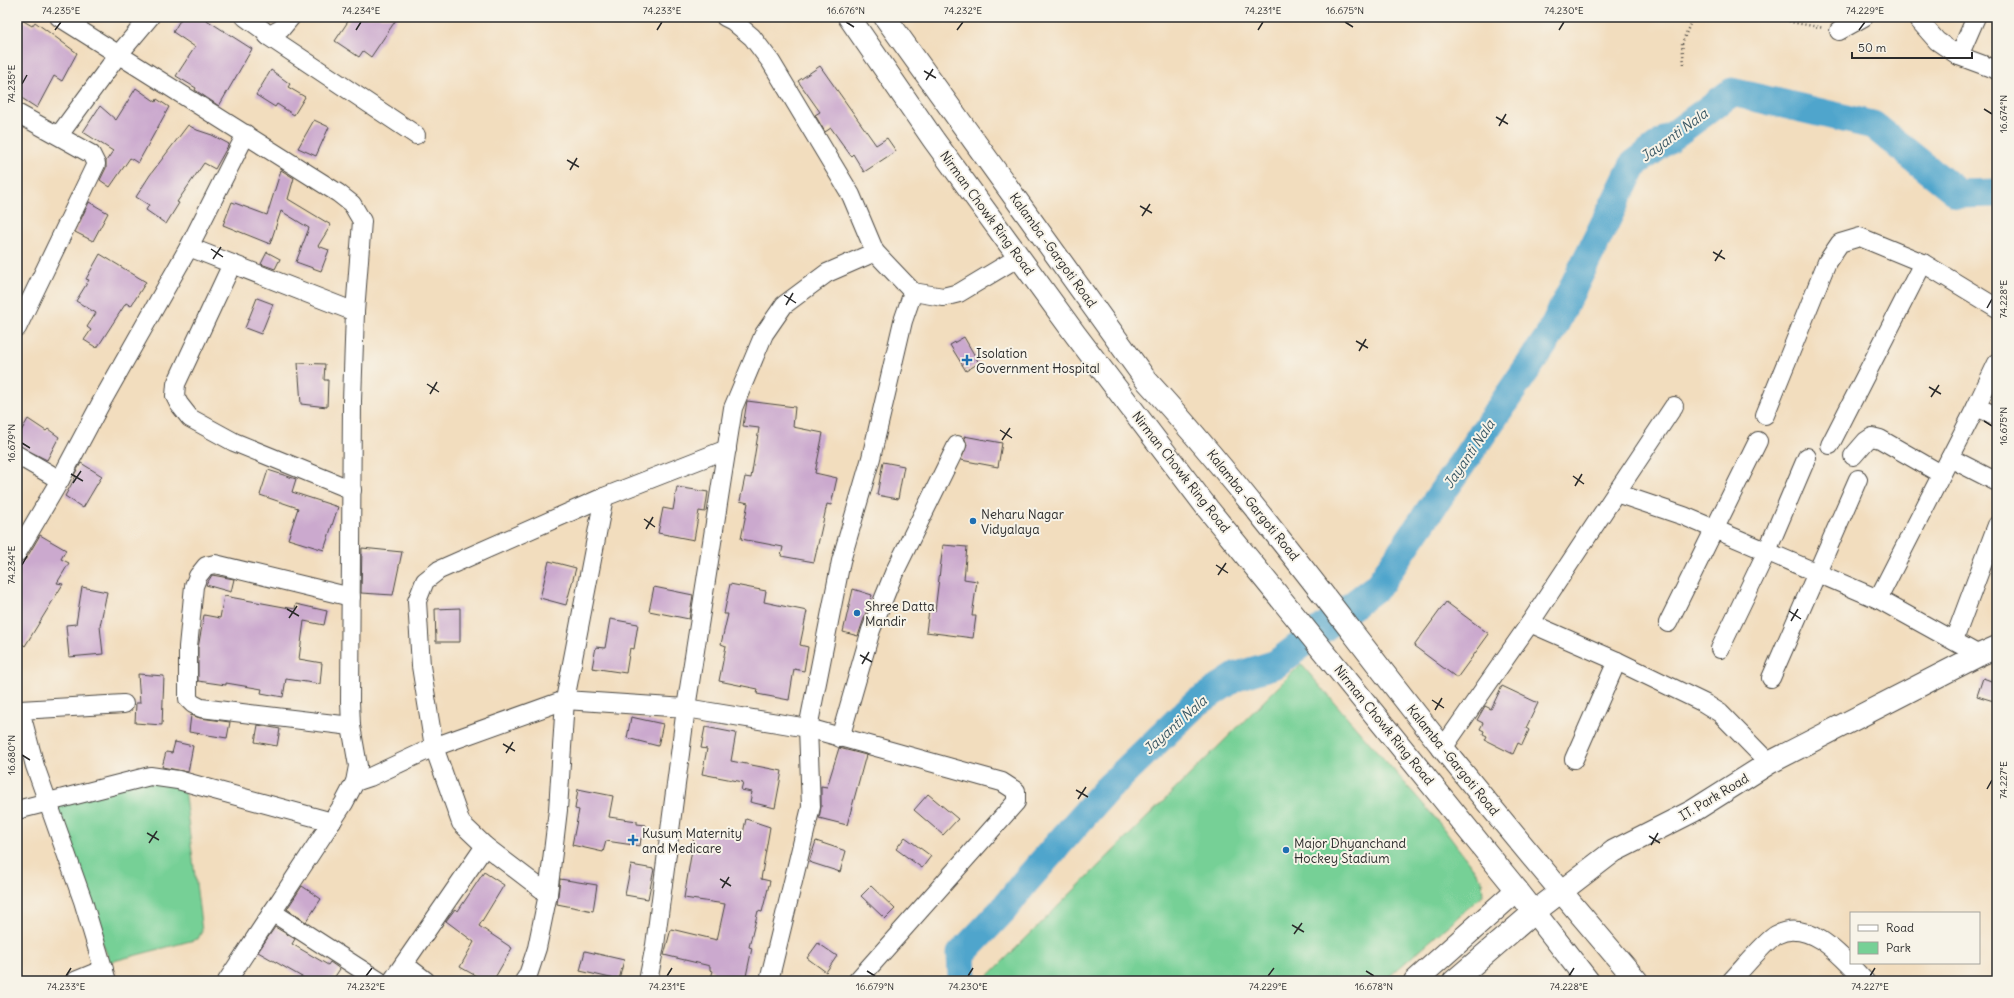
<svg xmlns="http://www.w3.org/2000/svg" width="2014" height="998" viewBox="0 0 2014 998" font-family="Delius,sans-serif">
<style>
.green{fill:#76d096;stroke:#507e60}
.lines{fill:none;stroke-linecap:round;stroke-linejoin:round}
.river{stroke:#50a5cc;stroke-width:29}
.building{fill:#cba9ce}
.minor-casing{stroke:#494641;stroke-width:20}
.major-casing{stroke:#494641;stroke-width:24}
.path{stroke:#494641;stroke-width:2.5;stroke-dasharray:1 3;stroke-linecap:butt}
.minor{stroke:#fff;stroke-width:18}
.major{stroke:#fff;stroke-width:22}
.ticks{fill:none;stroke:#2b2b2b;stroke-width:1.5}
.poi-dot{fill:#1f6fb2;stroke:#f7f3e8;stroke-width:1.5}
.labels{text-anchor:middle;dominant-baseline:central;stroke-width:4;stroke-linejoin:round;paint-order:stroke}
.street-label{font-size:13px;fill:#2b2b2b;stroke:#f7f3e8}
.poi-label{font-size:13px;fill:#2b2b2b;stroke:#f7f3e8;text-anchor:start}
.water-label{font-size:14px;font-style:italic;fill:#385663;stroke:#f7f3e8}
.neatline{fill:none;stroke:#2b2b2b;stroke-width:1.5}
.ticks-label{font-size:10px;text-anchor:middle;fill:#2b2b2b}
</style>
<rect width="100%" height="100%" fill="#f7f3e8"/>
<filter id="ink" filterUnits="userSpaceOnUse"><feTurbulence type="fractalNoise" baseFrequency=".025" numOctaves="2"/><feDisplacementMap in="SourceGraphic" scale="8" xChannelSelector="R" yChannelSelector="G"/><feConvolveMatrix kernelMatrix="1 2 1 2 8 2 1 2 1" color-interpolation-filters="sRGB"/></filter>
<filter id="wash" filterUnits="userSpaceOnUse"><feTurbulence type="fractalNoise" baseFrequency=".012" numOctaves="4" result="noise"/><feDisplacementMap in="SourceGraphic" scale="16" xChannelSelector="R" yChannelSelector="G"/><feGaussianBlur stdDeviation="0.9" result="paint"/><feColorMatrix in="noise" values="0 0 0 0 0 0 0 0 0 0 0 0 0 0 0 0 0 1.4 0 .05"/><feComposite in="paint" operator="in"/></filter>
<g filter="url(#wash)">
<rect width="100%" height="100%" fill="#f2ddbe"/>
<g class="green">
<path d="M1301,664L1437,820L1482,880L1483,895L1384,981H983Z"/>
<path d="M150,776L183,781L202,931L198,939L110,962L49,809Z"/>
</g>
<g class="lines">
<path class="river" d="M961,981L962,978L961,954L1003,910L1025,882L1105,791L1195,704L1237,676L1276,664L1378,586L1548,338L1634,164L1732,92L1873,125L1959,194L1997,193"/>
</g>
<g id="blocks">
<g class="building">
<path d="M17,17L32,26L35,22L77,53L62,81L54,76L37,108L17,95Z"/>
<path d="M182,17H202L252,49L219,106L195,90L196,88L176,76L195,47L173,32Z"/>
<path d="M351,17H398L371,57L363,51L359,57L335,41Z"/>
<path d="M820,66L876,145L887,138L896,151L864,172L853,154L851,156L831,128L825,132L815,115L820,112L798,81Z"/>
<path d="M271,70L290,84L288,87L305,97L294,115L277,104L275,107L256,95Z"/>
<path d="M136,88L156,102L157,99L169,107L138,163L130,158L110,187L100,180L106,168V161L113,151L83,132L100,106L116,120Z"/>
<path d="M314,120L329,127L316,156L298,148Z"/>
<path d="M188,125L197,130L212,135L229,144L215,169L204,163L177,202L179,203L166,224L146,210L149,205L136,197L150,175Z"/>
<path d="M281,170L294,178L288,199L331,225L318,246L329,250L321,271L296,262L309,228L281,211L270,244L223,225L232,202L267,215Z"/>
<path d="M89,202L108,213L93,241L75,232Z"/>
<path d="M267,252L280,259L275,269L261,264Z"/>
<path d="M100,254L146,282L131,306L126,303L97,348L84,340L91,330L87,327L96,313L76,301L89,280L86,279Z"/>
<path d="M257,298L273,304L261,334L245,328Z"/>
<path d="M964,337L979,363L966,371L950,345Z"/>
<path d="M298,363L325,364L324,380H328L327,407L301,404Z"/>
<path d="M747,401L795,407L793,427L823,433L815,473L837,478L831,505L827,504L814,562L781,556L783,547L741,539L748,503L740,501L745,477L751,478L759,428L743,426Z"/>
<path d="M28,419L46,431L48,429L59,437L47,460L17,445V438Z"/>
<path d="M964,436L1002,443L998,467L961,460L967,445Z"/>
<path d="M883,462L904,466L898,499L877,495Z"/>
<path d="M81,463L102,476L83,508L65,496L76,476L74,475Z"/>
<path d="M268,470L296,479L292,492L338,507L324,550L288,539L298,508L260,495Z"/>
<path d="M677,487L708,492L705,512L699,511L694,540L658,533L663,508L673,510Z"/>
<path d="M40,535L66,550L61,559L69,563L57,583L63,584L25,646L17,640V563L26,559Z"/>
<path d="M943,545L967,547L964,579L977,581L972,616H976L973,638L926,632L929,610L935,611Z"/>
<path d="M362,548L402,552L393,595L361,593Z"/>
<path d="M549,561L576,568L566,605L540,598Z"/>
<path d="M212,575L234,579L231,592L206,585Z"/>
<path d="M730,584L766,591L764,602L807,611L800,645L808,647L804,671L794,669L789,700L757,694L758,689L719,681L726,646L721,644L728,614H724Z"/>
<path d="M82,587L107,592L100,626L103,654L69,657L66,625L76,624Z"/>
<path d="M654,587L693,595L689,619L649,611Z"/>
<path d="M853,589L872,595L858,636L843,632Z"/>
<path d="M224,596L295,609L296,604L327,611L324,625L304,621L299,659L322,663L320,684L286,679L283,697L261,693L262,689L226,683V685L198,681V648L204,615L220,618Z"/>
<path d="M1446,602L1489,634L1457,678L1414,646Z"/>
<path d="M460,608V642H436L435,609Z"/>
<path d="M610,619L638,624L634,649L630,648L626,673L592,668L596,647L605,648Z"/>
<path d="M138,674L164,676L162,725L135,723L136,703H140Z"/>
<path d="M1983,678L1997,683V702L1977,696Z"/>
<path d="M1502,686L1538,703L1526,728L1529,730L1522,745L1518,743L1513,754L1485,740L1487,736L1483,734L1484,731L1480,729L1483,723L1477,720L1485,706L1491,709Z"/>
<path d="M191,715L200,718L230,722L227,738L189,732Z"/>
<path d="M631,717L663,724L658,746L627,738Z"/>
<path d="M258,725L280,729L277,746L255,742Z"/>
<path d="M705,727L736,733L731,761L782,771L775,808L750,802L752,792L741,790L743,782L702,774L707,749L701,748Z"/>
<path d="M175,742L193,746L188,772L162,767L166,752L172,753Z"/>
<path d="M839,748L866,755L847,825L819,818L821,807V786L827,787Z"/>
<path d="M578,789L613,796L609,817L637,821V824L646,825L645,839L641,838L640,846L606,841L603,852L572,845L579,810L575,809Z"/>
<path d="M928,794L958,819L943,835L914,810Z"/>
<path d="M746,819L770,827L761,879L770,881L762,912L758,911L749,947L752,948L745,981H710L713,971L710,970V966L664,955L671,929L717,940L725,904L684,898L695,831L742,838Z"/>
<path d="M905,837L931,856L922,868L896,849Z"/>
<path d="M816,841L846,851L840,872L809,862Z"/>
<path d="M631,865L654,869L648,899L625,895Z"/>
<path d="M484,872L504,885L479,926L512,948L493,981H485L460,967L474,942L446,921L455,909L458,911Z"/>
<path d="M560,879L597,885L593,911L557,904Z"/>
<path d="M302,886L321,899L306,922L287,909Z"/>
<path d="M871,886L895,909L885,919L861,896Z"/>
<path d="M275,927L295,939L292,944L328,965L330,962L340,969L332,981H309L258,952Z"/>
<path d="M818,943L837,956L826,972L807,958Z"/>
<path d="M585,951L624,960L619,980L580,971Z"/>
</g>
</g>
</g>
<g filter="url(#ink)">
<use href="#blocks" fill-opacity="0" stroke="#494641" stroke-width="1"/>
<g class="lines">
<defs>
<g id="minor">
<path d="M59,17L338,193L352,204L362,221L355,312L352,401L350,701L351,726L358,766L355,782L344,803L227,981"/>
<path d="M245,17L263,30L268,36L281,29L291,17"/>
<path d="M725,17L733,21L752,37L771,62L851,195L875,252L913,292L943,297L959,293L1019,257"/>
<path d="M1916,17L1937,41L1959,56L1997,70"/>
<path d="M1839,31L1864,17"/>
<path d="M268,36L416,135"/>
<path d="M1959,56L1976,17"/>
<path d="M17,113L91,154L96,164L17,328"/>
<path d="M59,135L118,55L150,17"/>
<path d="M189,247L355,312"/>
<path d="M232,264L176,384L175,396L179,404L190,418L234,442L352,490"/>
<path d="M1976,407L1997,416"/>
<path d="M1765,415L1827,262L1840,243L1860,237L1923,263L1997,308"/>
<path d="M1830,445L1923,263"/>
<path d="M17,455L60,480L17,553"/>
<path d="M1853,456L1866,441L1872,437L1880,439L1941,474"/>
<path d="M1950,458L1997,482"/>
<path d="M60,480L102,401L189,247L246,134"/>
<path d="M1616,493L1674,406"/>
<path d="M1878,599L1979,655"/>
<path d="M1530,623L1617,661L1704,703L1720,713L1769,763"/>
<path d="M1668,623L1758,441"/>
<path d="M1954,640L1997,525"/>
<path d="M1720,649L1767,551L1807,457"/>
<path d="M1771,678L1858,479"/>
<path d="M351,726L201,708L193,704L188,699V647L194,586L198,576L206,566L215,564L351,597"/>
<path d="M840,738L871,630L894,573L957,445"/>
<path d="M1443,748L1530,623L1616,493L1684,516L1878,599L1976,407L1997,363"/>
<path d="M1574,759L1617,661"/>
<path d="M355,782L370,777L434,747L565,700L686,708L808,728L1002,782L1016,791V802L857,981"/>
<path d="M17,810L150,776L178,780L332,822"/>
<path d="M548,894L485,846L461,823L434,747L421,666L417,601L425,581L439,570L604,497L727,449"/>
<path d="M272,912L379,981"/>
<path d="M404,964L426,981"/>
<path d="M75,981L104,969"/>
<path d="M107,981L83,901L35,766L20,710L124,704"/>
<path d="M392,981L485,846"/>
<path d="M524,981L528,975L537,948L548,894L558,810L565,700L604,497"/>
<path d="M648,981L655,945L686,708L733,408L764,334L784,305L827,273L875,252"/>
<path d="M769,981L811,807L808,728L841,561L871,458L903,321L913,292"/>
<path d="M1731,981C1741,971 1765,941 1776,935C1810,917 1844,959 1865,981"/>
</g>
<g id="major">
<path d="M849,17L933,139L1075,334L1208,509L1517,890L1588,981"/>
<path d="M885,17L1146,380C1252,496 1344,624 1442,747C1506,826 1571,904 1637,981"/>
<path d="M1415,981L1517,890"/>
<path d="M1454,981L1533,913L1614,851L1693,811L1769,763L1979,655L1997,647"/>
</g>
</defs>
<use href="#minor" class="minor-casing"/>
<use href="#major" class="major-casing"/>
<g class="path">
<path d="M1782,17L1791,22L1824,28"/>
<path d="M1684,64L1682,43L1693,17"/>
</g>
<use href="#minor" class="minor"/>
<use href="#major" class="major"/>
</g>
</g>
<path class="ticks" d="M846,22L854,27M1345,22L1353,27M55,30L61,22M356,30L361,22M657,30L662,22M957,30L963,22M1258,30L1263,22M1559,30L1564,22M1859,30L1865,22M924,71L936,78M926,80L933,69M22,84L27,75M1984,109L1992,114M1496,117L1508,124M1499,126L1506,114M567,160L579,167M570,170L577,158M1140,206L1152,213M1142,216L1150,204M211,249L223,257M1713,252L1725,259M213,259L221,247M1715,261L1722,250M784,295L796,303M786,305L793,293M1987,308L1992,299M1356,341L1368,348M1359,351L1366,339M427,384L439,392M1929,387L1941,394M430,394L437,382M1931,397L1939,385M1984,421L1992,426M1000,430L1012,438M1002,440L1010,428M22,443L30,448M71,474L83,481M1573,476L1584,484M73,483L81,471M1575,486L1582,474M644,519L655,527M646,529L653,517M22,565L27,556M1216,565L1228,573M1218,575L1226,563M287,609L299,616M1789,611L1801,619M289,618L297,606M1791,621L1798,609M860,655L872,662M862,664L869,652M1432,700L1444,708M1435,710L1442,698M503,744L515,751M506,753L513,742M22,755L30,760M1987,789L1992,780M1076,790L1088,797M1078,799L1086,787M147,833L159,840M1649,836L1660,843M149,843L157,831M1651,845L1658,833M720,879L731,886M722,888L729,877M1292,925L1304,932M1294,934L1302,923M867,971L875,976M1366,971L1374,976M66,976L71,968M366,976L372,968M667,976L672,968M968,976L973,968M1268,976L1274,968M1569,976L1574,968M1870,976L1875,968"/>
<g class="poi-dot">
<path d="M965 354h4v4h4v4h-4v4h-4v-4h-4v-4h4z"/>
<circle cx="973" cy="521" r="4"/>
<circle cx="857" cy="613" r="4"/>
<path d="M631 834h4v4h4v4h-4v4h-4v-4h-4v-4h4z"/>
<circle cx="1286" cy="850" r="4"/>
</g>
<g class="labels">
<g class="street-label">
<text transform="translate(987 213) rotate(54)">Nirman Chowk Ring Road</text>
<text transform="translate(1053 250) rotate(54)">Kalamba -Gargoti Road</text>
<text transform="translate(1181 472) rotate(52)">Nirman Chowk Ring Road</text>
<text transform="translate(1253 505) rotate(51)">Kalamba -Gargoti Road</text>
<text transform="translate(1384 725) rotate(51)">Nirman Chowk Ring Road</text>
<text transform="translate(1453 760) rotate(51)">Kalamba -Gargoti Road</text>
<text transform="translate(1714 797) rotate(-31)">IT. Park Road</text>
</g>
<g class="poi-label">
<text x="976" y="353">Isolation<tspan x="976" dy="15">Government Hospital</tspan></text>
<text x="981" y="514">Neharu Nagar<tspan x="981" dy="15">Vidyalaya</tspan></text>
<text x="865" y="606">Shree Datta<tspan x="865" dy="15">Mandir</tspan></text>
<text x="642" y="833">Kusum Maternity<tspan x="642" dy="15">and Medicare</tspan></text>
<text x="1294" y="843">Major Dhyanchand<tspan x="1294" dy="15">Hockey Stadium</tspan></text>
</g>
<g class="water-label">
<text transform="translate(1674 135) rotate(-36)">Jayanti Nala</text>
<text transform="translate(1469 454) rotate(-56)">Jayanti Nala</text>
<text transform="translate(1175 725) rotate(-42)">Jayanti Nala</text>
</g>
</g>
<rect width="2014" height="998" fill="none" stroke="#f7f3e8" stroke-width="44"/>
<rect x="1850" y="912" width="130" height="52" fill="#f7f3e8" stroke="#a5a39c"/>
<rect x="1858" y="925" width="20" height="6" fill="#ffffff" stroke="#a5a39c"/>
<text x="1886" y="932" font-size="12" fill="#2b2b2b">Road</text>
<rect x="1858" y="942" width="20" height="12" fill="#76d096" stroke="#a5a39c"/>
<text x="1886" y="952" font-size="12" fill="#2b2b2b">Park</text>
<path d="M1852 52v6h120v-6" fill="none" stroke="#2b2b2b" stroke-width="2"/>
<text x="1858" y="52" font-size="12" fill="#2b2b2b" stroke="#f7f3e8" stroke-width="3" paint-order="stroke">50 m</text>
<rect x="22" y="22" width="1970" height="954" class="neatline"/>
<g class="ticks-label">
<text x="61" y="14">74.235°E</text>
<text x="361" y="14">74.234°E</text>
<text x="662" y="14">74.233°E</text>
<text x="846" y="14">16.676°N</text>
<text x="963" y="14">74.232°E</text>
<text x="1263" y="14">74.231°E</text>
<text x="1345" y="14">16.675°N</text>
<text x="1564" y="14">74.230°E</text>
<text x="1865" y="14">74.229°E</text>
<text transform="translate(11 84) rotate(-90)" y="4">74.235°E</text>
<text transform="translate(2003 114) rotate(-90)" y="4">16.674°N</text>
<text transform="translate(2003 299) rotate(-90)" y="4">74.228°E</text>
<text transform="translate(2003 426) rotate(-90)" y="4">16.675°N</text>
<text transform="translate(11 443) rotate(-90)" y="4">16.679°N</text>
<text transform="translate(11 565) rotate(-90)" y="4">74.234°E</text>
<text transform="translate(11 755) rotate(-90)" y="4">16.680°N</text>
<text transform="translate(2003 780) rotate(-90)" y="4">74.227°E</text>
<text x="66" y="990">74.233°E</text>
<text x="366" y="990">74.232°E</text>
<text x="667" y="990">74.231°E</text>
<text x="875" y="990">16.679°N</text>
<text x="968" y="990">74.230°E</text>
<text x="1268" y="990">74.229°E</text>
<text x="1374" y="990">16.678°N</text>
<text x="1569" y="990">74.228°E</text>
<text x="1870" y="990">74.227°E</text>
</g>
</svg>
